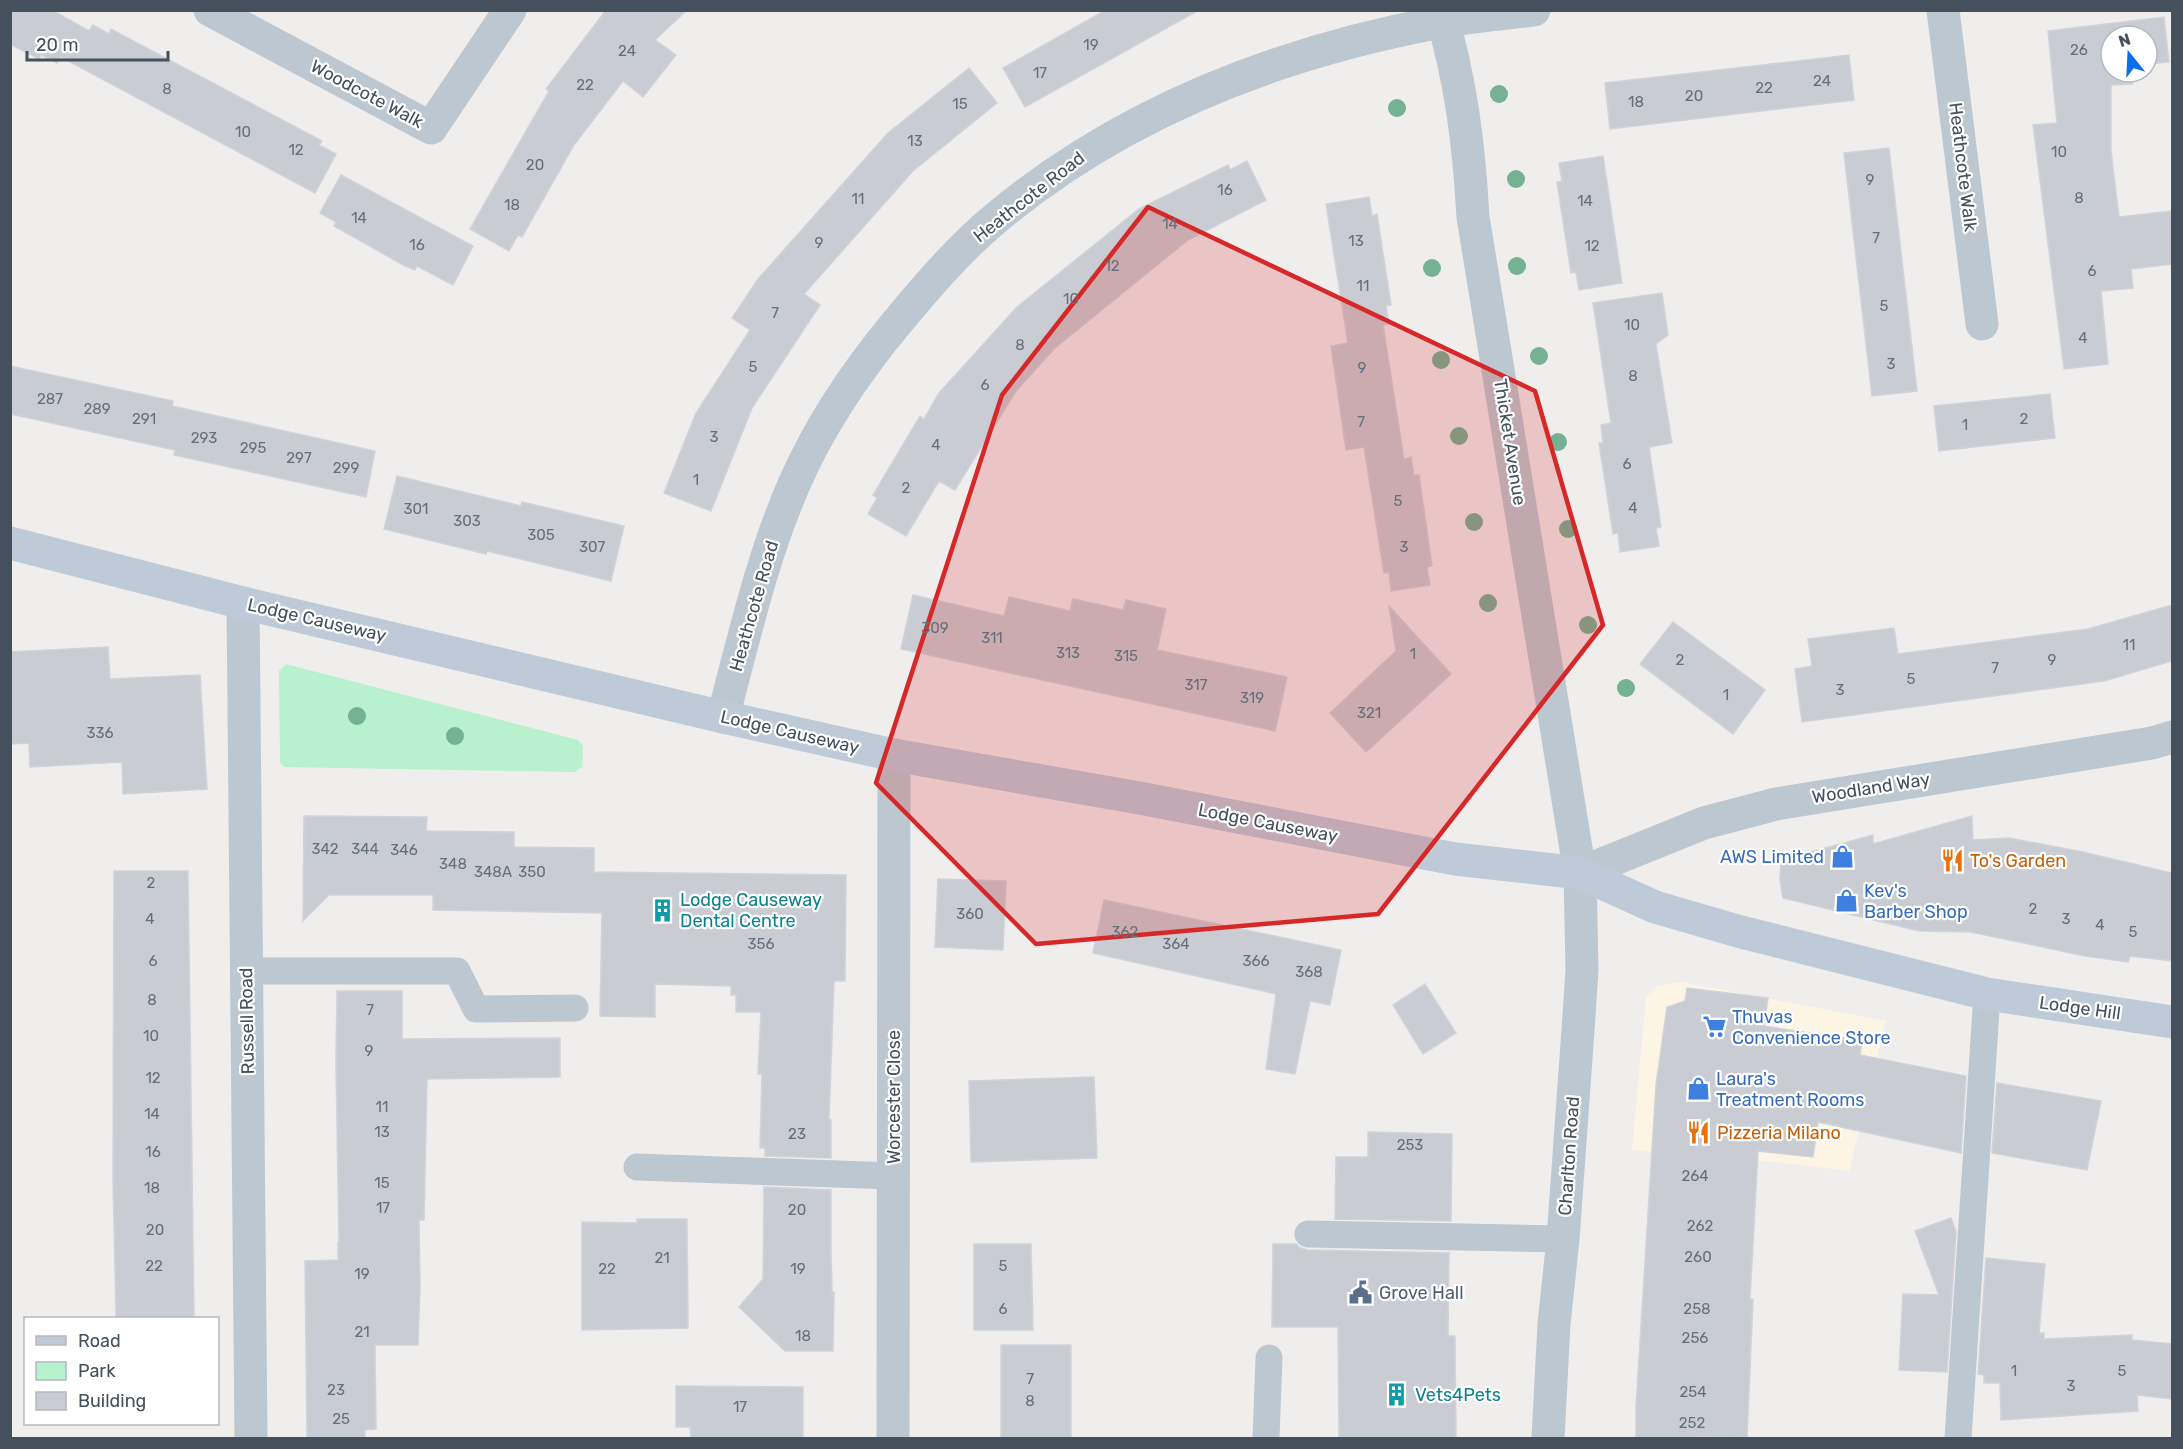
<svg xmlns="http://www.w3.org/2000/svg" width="2183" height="1449" viewBox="0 0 2183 1449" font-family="Rubik,sans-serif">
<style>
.commercial{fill:#fdf5e4}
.green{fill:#b7f1ce}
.building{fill:#c9ccd2;stroke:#d0d3d9;stroke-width:1.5}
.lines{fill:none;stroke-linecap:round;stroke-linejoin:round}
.service{stroke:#bcc7d0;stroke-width:27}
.minor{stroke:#bcc7d0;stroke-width:33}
.tertiary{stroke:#bcc7d0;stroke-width:33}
.secondary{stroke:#becad7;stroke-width:33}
.tree{fill:#75b193}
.marked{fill:#d62828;fill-opacity:0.2;stroke:#d62828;stroke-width:4.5;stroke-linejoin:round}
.labels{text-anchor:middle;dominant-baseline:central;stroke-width:4.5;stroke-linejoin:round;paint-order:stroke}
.number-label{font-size:15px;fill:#656f79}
.street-label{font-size:18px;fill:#44505b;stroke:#fff}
.shop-label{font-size:18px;fill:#366cbe;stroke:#fff;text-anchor:start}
.food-label{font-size:18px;fill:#c56008;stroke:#fff;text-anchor:start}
.culture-label{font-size:18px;fill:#0d838f;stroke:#fff;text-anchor:start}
.service-label{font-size:18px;fill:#4e5e75;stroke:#fff;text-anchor:start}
</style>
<rect width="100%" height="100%" fill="#f0eded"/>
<path class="commercial" d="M1681,982L1886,1021L1849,1171L1742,1158L1632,1150L1646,997L1657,986Z"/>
<path class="green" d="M286,664L578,740L583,746L582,767L575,772L284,767L280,763L279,671Z"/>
<g class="building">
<path d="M10,10H52L89,31L93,25L109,34L111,29L322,141L319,145L336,154L315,193L61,57L57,63L41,55L39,59L10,44Z"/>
<path d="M606,10H687L655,40L676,55L643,97L623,81L574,145L522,237L518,235L509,251L470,229L549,91L546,89Z"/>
<path d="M1106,10H1199L1025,107L1003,68Z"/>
<path d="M2164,17L2169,62L2147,64V36H2111V72H2141L2132,84L2111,85V151L2119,217L2172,211V264L2131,269L2133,288L2101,291L2108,364L2064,369L2033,125L2057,123L2048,31Z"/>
<path d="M1849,55L1854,100L1610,129L1605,83Z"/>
<path d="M969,68L997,103L913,171L804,294L820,305L752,408L711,511L664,493L696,413L750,330L732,318L758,279L888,133Z"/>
<path d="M1889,148L1917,391L1872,396L1844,153Z"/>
<path d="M1603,156L1622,283L1579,290L1576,272L1571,273L1557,182L1562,181L1559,163Z"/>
<path d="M1247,161L1266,200L1188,240L1055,348L1016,391L955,490L939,481L906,536L868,514L877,498L873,495L920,416L924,419L939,393L1017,307L1139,209L1228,165L1230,170Z"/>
<path d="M341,175L473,246L453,285L417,266L415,270L405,266L334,226L336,222L320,213Z"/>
<path d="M1369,197L1372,216L1377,214L1391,305L1386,306L1389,324L1383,325L1404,459L1411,457L1414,475H1419L1432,566L1427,567L1430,585L1391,591L1389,572L1384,573L1364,447L1346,450L1331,346L1348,343L1326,204Z"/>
<path d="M1662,293L1668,335L1656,344L1672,443L1649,447L1661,527L1656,528L1659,546L1620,552L1618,533L1613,534L1599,443H1603L1601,425L1611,423L1593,303Z"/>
<path d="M10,366L173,401L172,406L375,451L366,497L174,455L175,450L10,414Z"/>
<path d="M2050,394L2055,438L1939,451L1934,406Z"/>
<path d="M397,476L521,506L522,502L624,526L611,581L487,551L486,554L384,529Z"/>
<path d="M913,595L1004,616L1009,597L1070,611L1073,599L1123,610L1126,600L1166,609L1157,650L1287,677L1275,731L901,649Z"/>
<path d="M2172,605V661L2104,681L1802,722L1795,669L1812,666L1808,639L1894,628L1898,654L2088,629Z"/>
<path d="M1389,606L1451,674L1366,752L1330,713L1396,651Z"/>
<path d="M1673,622L1765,690L1733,734L1640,664Z"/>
<path d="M108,647L110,679L200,675L207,789L123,794L122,762L30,767L29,743L10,744V652Z"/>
<path d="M304,816L427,817L426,831L514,832V847L594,848V872L846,875L845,981H834L829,1120H831V1158L765,1156V1148H760L762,1074H758L761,1012H736V995H731V986L655,984V1017L600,1016L602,913L433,910V895H329L303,921Z"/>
<path d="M1972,816L1973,840L2009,838L2083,852L2172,873V961L2130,956L2128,962L2085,956L1971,932L1919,931L1783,898L1780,880L1781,860L1873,835V844Z"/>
<path d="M114,871H188L194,1318H116L113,1177Z"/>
<path d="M938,879L1006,881L1003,950L935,947Z"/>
<path d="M1104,900L1341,950L1330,1005L1310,1001L1295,1074L1266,1069L1276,994L1093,953Z"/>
<path d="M1425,984L1456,1033L1423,1054L1393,1005Z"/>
<path d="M1687,988L1768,998L1764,1026L1862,1041L1860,1055L1966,1076L1961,1153L1818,1122L1813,1157L1758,1151L1750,1299H1753L1747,1438L1698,1436L1697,1438H1636V1406L1656,1085L1667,1007L1685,1001Z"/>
<path d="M337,991H402V1039L560,1038V1077L427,1079L424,1220H419L420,1287L418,1345H375L376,1429L365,1430V1438H307L305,1261L338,1260V1242H339L336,1063Z"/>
<path d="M1094,1077L1097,1158L971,1162L969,1081Z"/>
<path d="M1997,1083L2101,1101L2087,1170L1992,1153Z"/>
<path d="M1368,1132L1452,1134L1451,1221L1335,1219L1336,1157H1368Z"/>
<path d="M764,1187L831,1190V1251L832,1292H834L833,1351H785L739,1307L763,1279Z"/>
<path d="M1951,1218L1956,1232L1947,1372L1899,1370L1903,1294L1939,1295L1915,1231Z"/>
<path d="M637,1219H687L688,1328L582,1330V1222L637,1223Z"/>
<path d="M974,1244H1031L1033,1330H974Z"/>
<path d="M1273,1244H1296L1300,1248L1308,1250L1449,1253L1448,1336H1455L1456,1438H1339L1338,1327H1272Z"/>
<path d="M1986,1258L2045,1264L2039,1333H2044V1339L2132,1335V1340L2172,1344V1399L2137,1395L2138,1411L2001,1420L2000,1383H1984V1375L1978,1374Z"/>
<rect x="1001" y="1345" width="70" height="93"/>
<path d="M676,1386L803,1387V1438H691L690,1427H676Z"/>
</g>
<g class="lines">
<g class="service">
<path d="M247,971H457L476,1009L575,1008"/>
<path d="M637,1167L894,1176"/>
<path d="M1308,1234L1563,1239"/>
<path d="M1266,1438L1269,1358"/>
<path d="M1958,1438L1987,994"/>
</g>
<g class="minor">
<path d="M210,10L431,128L510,10"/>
<path d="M1440,10C1461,80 1469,145 1473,217L1580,873L1704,823L1776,804L2152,743L2172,737"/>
<path d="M1943,10L1982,324"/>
<path d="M243,603L251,1438"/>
<path d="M723,717C744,638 762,557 795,482C821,423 858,369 899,320C929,284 960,248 996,218C1123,112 1280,52 1441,22C1472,16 1503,14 1534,10"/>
<path d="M893,1438L894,755"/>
</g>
<path class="tertiary" d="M1548,1438L1554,1324L1563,1239L1579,1016L1582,970L1580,873"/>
<path class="secondary" d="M10,543L243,603L723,717L894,755L1145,799L1455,859L1580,873L1655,907L1741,932L1987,994L2172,1022"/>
</g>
<g class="tree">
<circle cx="1499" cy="94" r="9"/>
<circle cx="1397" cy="108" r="9"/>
<circle cx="1516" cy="179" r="9"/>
<circle cx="1517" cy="266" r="9"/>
<circle cx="1432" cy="268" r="9"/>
<circle cx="1539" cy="356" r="9"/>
<circle cx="1441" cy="360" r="9"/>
<circle cx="1459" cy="436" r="9"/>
<circle cx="1558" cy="442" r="9"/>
<circle cx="1474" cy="522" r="9"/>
<circle cx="1568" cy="529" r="9"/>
<circle cx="1488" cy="603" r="9"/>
<circle cx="1588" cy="625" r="9"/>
<circle cx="1626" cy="688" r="9"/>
<circle cx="357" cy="716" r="9"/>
<circle cx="455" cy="736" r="9"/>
</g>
<path class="marked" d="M1148,207L1535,391L1603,625L1378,914L1036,944L876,783L1002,395Z"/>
<defs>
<symbol id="shop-bare" viewBox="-9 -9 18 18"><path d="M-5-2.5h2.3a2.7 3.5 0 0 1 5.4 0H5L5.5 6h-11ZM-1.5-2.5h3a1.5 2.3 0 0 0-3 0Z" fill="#3f7fe0" stroke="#fff" stroke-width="2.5" paint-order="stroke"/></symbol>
<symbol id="restaurant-bare" viewBox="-9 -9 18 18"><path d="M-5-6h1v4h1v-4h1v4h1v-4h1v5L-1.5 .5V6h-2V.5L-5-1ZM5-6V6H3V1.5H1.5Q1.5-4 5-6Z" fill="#e8710a" stroke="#fff" stroke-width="2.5" paint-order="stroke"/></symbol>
<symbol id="building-bare" viewBox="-9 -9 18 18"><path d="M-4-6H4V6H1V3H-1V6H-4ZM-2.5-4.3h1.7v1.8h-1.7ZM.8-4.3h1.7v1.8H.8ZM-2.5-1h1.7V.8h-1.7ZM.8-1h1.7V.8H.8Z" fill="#0f9aa8" stroke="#fff" stroke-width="2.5" paint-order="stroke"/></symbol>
<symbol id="supermarket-bare" viewBox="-9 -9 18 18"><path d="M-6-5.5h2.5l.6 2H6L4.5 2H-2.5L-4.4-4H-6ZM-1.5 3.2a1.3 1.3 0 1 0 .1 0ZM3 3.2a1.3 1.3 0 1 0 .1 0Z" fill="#3f7fe0" stroke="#fff" stroke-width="2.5" paint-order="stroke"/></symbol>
<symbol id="civic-bare" viewBox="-9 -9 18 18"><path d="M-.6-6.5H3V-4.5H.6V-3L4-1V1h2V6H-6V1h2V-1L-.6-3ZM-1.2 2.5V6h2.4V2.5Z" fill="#5c6f8a" stroke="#fff" stroke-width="2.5" paint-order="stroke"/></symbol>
</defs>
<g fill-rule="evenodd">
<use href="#shop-bare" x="1826" y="840" width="33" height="33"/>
<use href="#restaurant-bare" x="1936" y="844" width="33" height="33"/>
<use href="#shop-bare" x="1830" y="884" width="33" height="33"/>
<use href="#building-bare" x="646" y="894" width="33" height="33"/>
<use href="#supermarket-bare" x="1698" y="1010" width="33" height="33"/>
<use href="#shop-bare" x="1682" y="1072" width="33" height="33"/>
<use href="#restaurant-bare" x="1682" y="1116" width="33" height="33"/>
<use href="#civic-bare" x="1344" y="1276" width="33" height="33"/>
<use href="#building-bare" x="1380" y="1378" width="33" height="33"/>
</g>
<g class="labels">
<g class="number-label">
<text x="1091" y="45">19</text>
<text x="2079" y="50">26</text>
<text x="627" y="51">24</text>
<text x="1040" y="73">17</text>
<text x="1822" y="81">24</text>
<text x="585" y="85">22</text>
<text x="1764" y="88">22</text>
<text x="167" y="89">8</text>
<text x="1694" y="96">20</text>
<text x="1636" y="102">18</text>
<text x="960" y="104">15</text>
<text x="243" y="132">10</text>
<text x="915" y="141">13</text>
<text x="296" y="150">12</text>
<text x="2059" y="152">10</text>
<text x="535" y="165">20</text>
<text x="1870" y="180">9</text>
<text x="1225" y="190">16</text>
<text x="2079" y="198">8</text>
<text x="858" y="199">11</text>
<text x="1585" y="201">14</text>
<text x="512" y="205">18</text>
<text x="359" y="218">14</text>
<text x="1170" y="224">14</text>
<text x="1876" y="238">7</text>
<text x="1356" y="241">13</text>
<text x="819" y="243">9</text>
<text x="417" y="245">16</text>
<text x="1592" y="246">12</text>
<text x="1112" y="266">12</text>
<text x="2092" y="271">6</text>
<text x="1363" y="286">11</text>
<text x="1071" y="299">10</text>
<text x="1884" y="306">5</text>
<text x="775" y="313">7</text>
<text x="1632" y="325">10</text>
<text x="2083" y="338">4</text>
<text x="1020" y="345">8</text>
<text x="1891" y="364">3</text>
<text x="753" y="367">5</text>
<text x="1362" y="368">9</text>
<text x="1633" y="376">8</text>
<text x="985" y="385">6</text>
<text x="50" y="399">287</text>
<text x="97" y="409">289</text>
<text x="144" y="419">291</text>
<text x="2024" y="419">2</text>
<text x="1361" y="422">7</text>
<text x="1965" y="425">1</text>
<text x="714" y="437">3</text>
<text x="204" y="438">293</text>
<text x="936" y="445">4</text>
<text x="253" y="448">295</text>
<text x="299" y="458">297</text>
<text x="1627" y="464">6</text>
<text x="346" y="468">299</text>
<text x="696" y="480">1</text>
<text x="906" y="488">2</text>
<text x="1398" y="501">5</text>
<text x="1633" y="508">4</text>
<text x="416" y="509">301</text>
<text x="467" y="521">303</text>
<text x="541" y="535">305</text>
<text x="592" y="547">307</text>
<text x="1404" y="547">3</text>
<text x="935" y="628">309</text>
<text x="992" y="638">311</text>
<text x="2129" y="645">11</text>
<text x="1068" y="653">313</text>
<text x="1413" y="654">1</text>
<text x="1126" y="656">315</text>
<text x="1680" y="660">2</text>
<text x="2052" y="660">9</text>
<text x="1995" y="668">7</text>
<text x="1911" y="679">5</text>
<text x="1196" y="685">317</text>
<text x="1840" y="690">3</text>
<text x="1726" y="695">1</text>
<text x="1252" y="698">319</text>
<text x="1369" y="713">321</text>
<text x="100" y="733">336</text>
<text x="325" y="849">342</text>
<text x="365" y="849">344</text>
<text x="404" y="850">346</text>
<text x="453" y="864">348</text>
<text x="493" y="872">348A</text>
<text x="532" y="872">350</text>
<text x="151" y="883">2</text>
<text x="2033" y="909">2</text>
<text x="970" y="914">360</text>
<text x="150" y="919">4</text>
<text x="2066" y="919">3</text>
<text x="2100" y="925">4</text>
<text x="1125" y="932">362</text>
<text x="2133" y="932">5</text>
<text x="761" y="944">356</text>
<text x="1176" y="944">364</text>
<text x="153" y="961">6</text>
<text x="1256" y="961">366</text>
<text x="1309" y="972">368</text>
<text x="152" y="1000">8</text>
<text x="370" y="1010">7</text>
<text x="151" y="1036">10</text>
<text x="369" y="1051">9</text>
<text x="153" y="1078">12</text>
<text x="382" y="1107">11</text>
<text x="152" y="1114">14</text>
<text x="382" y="1132">13</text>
<text x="797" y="1134">23</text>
<text x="1410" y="1145">253</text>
<text x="153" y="1152">16</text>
<text x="1695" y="1176">264</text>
<text x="382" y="1183">15</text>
<text x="152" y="1188">18</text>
<text x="383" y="1208">17</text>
<text x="797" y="1210">20</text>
<text x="1700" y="1226">262</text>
<text x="155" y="1230">20</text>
<text x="1698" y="1257">260</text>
<text x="662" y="1258">21</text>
<text x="154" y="1266">22</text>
<text x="1003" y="1266">5</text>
<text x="607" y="1269">22</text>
<text x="798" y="1269">19</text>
<text x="362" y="1274">19</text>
<text x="1003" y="1309">6</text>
<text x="1697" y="1309">258</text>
<text x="362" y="1332">21</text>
<text x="803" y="1336">18</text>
<text x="1695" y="1338">256</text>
<text x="2014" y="1371">1</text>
<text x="2122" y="1371">5</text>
<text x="1030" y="1379">7</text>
<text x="2071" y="1386">3</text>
<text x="336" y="1390">23</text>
<text x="1693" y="1392">254</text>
<text x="1030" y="1401">8</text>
<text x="740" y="1407">17</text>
<text x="341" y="1419">25</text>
<text x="1692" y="1423">252</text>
</g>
<g class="street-label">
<text transform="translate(367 94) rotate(28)">Woodcote Walk</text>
<text transform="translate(1963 167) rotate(83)">Heathcote Walk</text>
<text transform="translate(1029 197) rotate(-38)">Heathcote Road</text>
<text transform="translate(1510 442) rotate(81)">Thicket Avenue</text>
<text transform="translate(754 606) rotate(-74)">Heathcote Road</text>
<text transform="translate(317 620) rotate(13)">Lodge Causeway</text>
<text transform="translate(790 732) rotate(13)">Lodge Causeway</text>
<text transform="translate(1871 788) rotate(-9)">Woodland Way</text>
<text transform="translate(1268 823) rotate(11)">Lodge Causeway</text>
<text transform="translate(2080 1008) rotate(8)">Lodge Hill</text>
<text transform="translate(247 1021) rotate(-91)">Russell Road</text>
<text transform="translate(894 1097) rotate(-90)">Worcester Close</text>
<text transform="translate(1569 1156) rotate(-86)">Charlton Road</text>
</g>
<g class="shop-label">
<text x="1824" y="857" text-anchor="end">AWS Limited</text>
<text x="1864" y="891">Kev's<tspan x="1864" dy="21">Barber Shop</tspan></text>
<text x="1732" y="1017">Thuvas<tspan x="1732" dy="21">Convenience Store</tspan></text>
<text x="1716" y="1079">Laura's<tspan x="1716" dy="21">Treatment Rooms</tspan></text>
</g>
<g class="food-label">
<text x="1970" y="861">To's Garden</text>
<text x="1717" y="1133">Pizzeria Milano</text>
</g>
<g class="culture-label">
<text x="680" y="900">Lodge Causeway<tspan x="680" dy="21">Dental Centre</tspan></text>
<text x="1415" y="1395">Vets4Pets</text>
</g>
<g class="service-label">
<text x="1379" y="1293">Grove Hall</text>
</g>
</g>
<rect width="2183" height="1449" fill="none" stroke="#44505b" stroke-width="24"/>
<rect x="24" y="1317" width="195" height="108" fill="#ffffff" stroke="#b4b9bd" stroke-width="1.5"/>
<rect x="36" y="1336" width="30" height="9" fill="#becad7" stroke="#b4b9bd" stroke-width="1.5"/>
<text x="78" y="1347" font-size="18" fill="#44505b">Road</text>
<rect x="36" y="1362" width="30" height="18" fill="#b7f1ce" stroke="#b4b9bd" stroke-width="1.5"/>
<text x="78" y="1377" font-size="18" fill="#44505b">Park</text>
<rect x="36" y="1392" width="30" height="18" fill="#c9ccd2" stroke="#b4b9bd" stroke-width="1.5"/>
<text x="78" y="1407" font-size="18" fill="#44505b">Building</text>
<g transform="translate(2129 54) rotate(342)"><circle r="28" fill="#ffffff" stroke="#b4b9bd" stroke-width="1.5"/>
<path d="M0-4.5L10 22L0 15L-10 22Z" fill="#0e6de8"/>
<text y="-9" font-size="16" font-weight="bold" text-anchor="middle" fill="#44505b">N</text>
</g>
<path d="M27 51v9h141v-9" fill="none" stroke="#44505b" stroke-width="3"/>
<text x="36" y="51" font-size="18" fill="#44505b" stroke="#ffffff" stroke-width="4.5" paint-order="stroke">20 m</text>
</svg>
